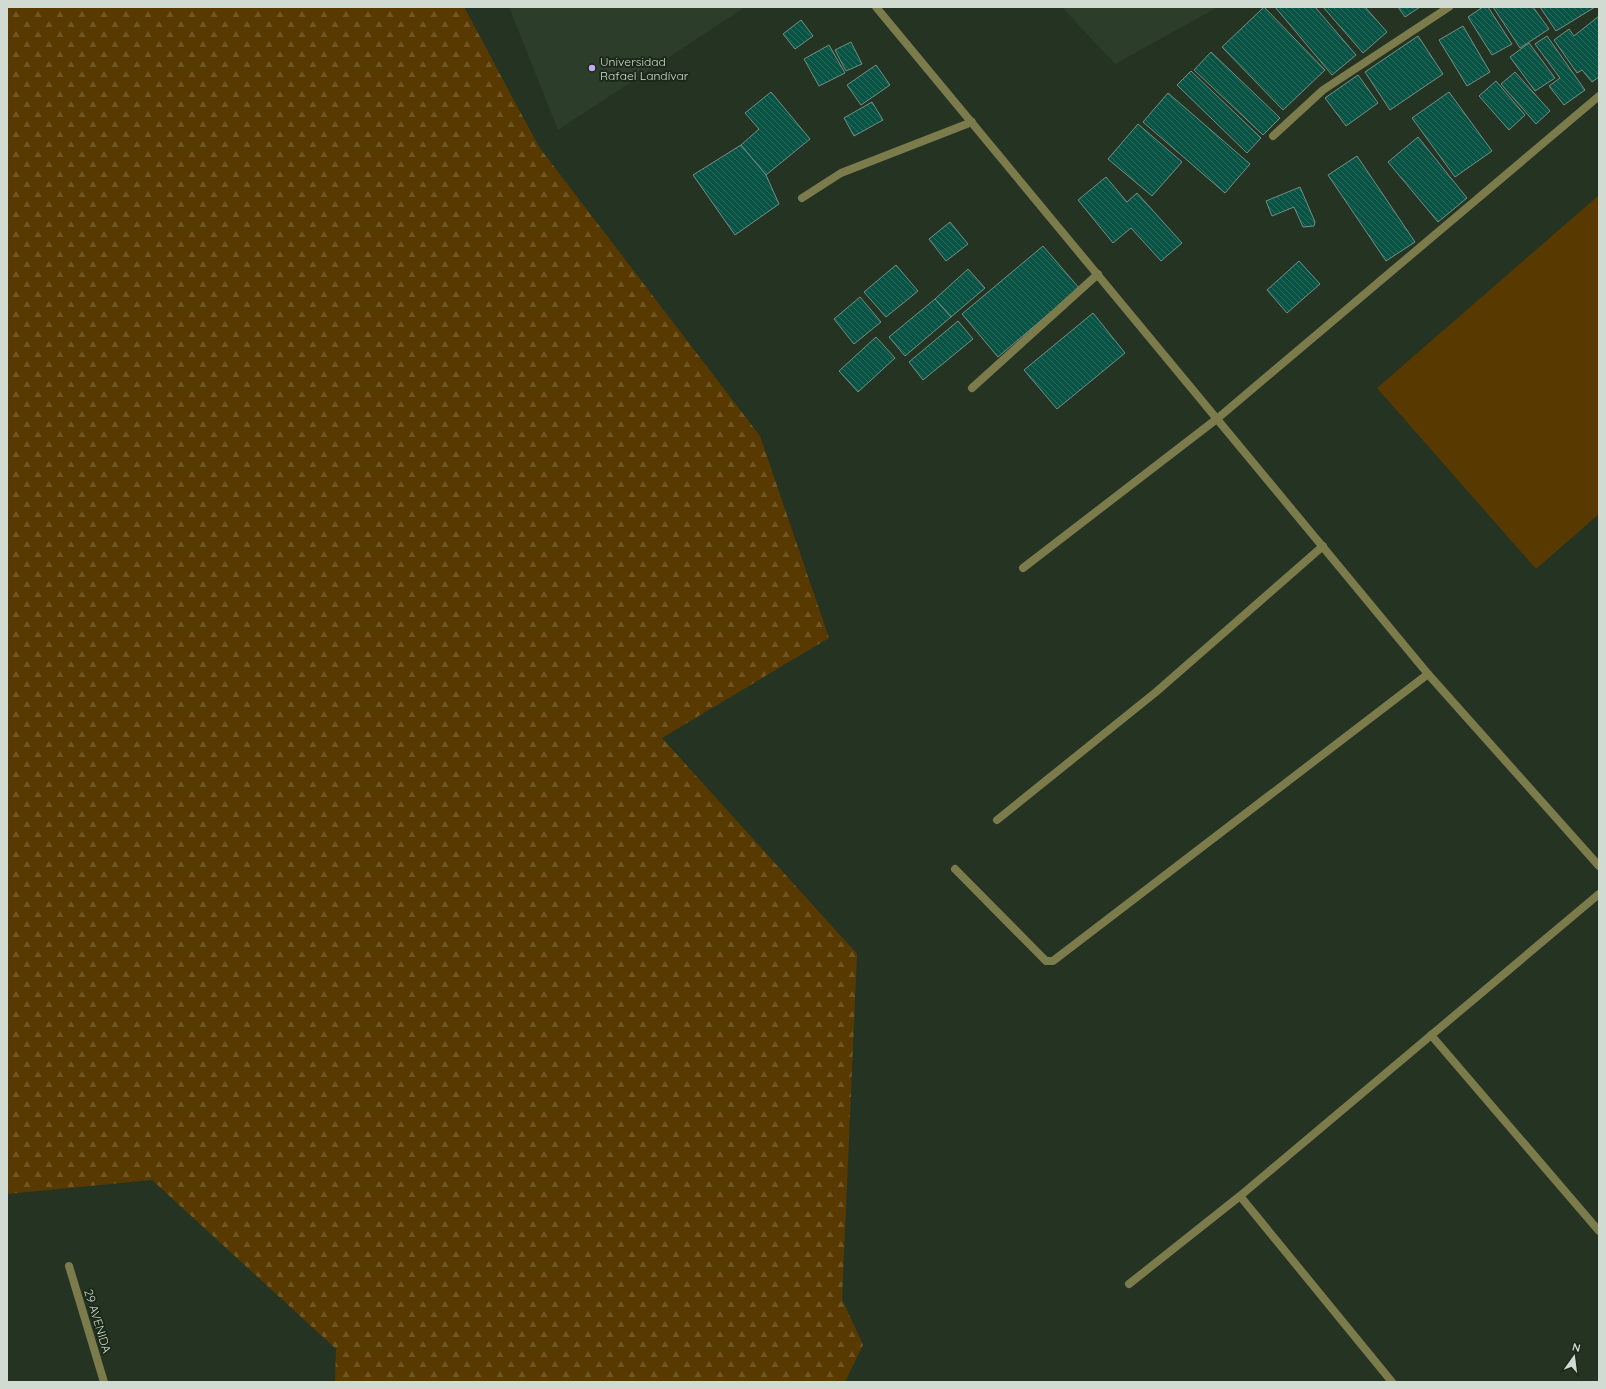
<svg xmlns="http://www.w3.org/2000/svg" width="1606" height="1389" viewBox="0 0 1606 1389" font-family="Quicksand,sans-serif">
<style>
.built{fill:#2c3e29}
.forest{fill:url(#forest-firs)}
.park{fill:#583a00}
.building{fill:url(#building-back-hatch);stroke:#748f86}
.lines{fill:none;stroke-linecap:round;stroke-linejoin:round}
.lane{stroke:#7b7b4b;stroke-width:8}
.street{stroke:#7b7b4b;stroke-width:8}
.poi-dot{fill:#c4a7f1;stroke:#1b2919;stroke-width:1.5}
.labels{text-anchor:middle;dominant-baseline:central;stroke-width:4;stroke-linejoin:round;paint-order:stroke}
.poi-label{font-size:12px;fill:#d2dbd1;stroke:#1b2919;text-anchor:start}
.street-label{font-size:12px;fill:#d2dbd1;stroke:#1b2919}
</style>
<defs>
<pattern id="forest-firs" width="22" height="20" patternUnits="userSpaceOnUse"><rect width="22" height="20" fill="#583a00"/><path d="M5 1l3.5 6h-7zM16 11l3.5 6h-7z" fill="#6f5624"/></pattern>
<pattern id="building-back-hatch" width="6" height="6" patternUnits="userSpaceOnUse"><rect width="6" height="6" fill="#085343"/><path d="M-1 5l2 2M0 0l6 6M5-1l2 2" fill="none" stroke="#2b6b5d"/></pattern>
</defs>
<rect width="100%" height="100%" fill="#253323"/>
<g class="built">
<path d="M509,7H745L558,130Z"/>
<path d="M1062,7H1218L1115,64Z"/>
</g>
<path class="forest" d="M7,7H464L539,147L760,436L829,638L662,738L857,954L842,1299L863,1345L845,1382H335L336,1349L152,1180L7,1194Z"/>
<path class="park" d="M1599,195V514L1536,569L1377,388Z"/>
<g class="building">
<path d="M1264,7L1325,70L1283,110L1222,47Z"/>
<path d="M1275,7H1315L1356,55L1332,75Z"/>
<path d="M1323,7H1365L1387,32L1363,53Z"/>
<path d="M1398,7H1420L1405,17Z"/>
<path d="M1483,7H1488L1512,44L1492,55L1468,17Z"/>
<path d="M1493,7H1533L1549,29L1520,48Z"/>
<path d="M1540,7H1595L1556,31Z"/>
<path d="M1599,16V77L1592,82L1582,70L1577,73L1554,40L1569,29L1574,36Z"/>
<path d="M801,20L813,36L795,49L783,34Z"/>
<path d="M1463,26L1490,72L1467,86L1439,40Z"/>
<path d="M1418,36L1443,74L1390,110L1365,72Z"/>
<path d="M1547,36L1585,90L1564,105L1549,86L1560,78L1535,44Z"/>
<path d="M851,42L862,64L846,71L835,50Z"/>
<path d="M1529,43L1555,78L1535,91L1510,57Z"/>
<path d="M829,45L845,73L819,86L804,59Z"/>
<path d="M1211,52L1280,118L1263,135L1194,70Z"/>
<path d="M876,65L890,85L861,105L847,85Z"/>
<path d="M1191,71L1261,138L1247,153L1177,85Z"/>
<path d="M1515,72L1550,111L1536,124L1501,84Z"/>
<path d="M1358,75L1378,103L1346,126L1325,98Z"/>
<path d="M1496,81L1525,115L1509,130L1479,96Z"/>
<path d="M771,92L810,139L766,175L741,145L759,129L745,113Z"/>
<path d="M1449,92L1492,151L1455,177L1412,118Z"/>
<path d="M1168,93L1250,164L1225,193L1143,122Z"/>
<path d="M872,102L883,120L854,136L844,118Z"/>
<path d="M1138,124L1182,162L1152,196L1108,159Z"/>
<path d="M1418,137L1467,198L1438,222L1388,162Z"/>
<path d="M741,145L766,175L779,204L735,235L693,175Z"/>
<path d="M1357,156L1415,242L1386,261L1328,175Z"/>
<path d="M1106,177L1127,202L1137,193L1182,243L1161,261L1131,228L1113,243L1078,200Z"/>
<path d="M1300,187L1315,222L1314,226L1303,227L1294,207L1272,216L1266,201Z"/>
<path d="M950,222L968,244L946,261L929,239Z"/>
<path d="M1043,246L1079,288L998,357L962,314Z"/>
<path d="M1299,261L1320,284L1287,313L1267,290Z"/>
<path d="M896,265L918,291L886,317L864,292Z"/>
<path d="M968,269L985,288L951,317L935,299Z"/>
<path d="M860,297L881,322L854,344L834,319Z"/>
<path d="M935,299L951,317L905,356L889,337Z"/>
<path d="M1093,313L1125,353L1057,409L1024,370Z"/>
<path d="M958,321L973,339L923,380L909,362Z"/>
<path d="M876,337L895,358L858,392L839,371Z"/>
</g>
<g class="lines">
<path class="lane" d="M972,388L1098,274"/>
<g class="street">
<path d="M876,7L1428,674L1599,866"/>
<path d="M1273,136L1323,90L1449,7"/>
<path d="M802,198L841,173L972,122"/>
<path d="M1023,568L1218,418L1599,96"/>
<path d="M997,820L1156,692L1323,546"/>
<path d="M955,869L1046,961H1053L1428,674"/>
<path d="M1431,1035L1599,1231"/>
<path d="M1240,1196L1392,1382"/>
<path d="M69,1266L104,1382"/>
<path d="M1129,1284L1240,1196L1599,894"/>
</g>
</g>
<circle class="poi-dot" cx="592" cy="68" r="4"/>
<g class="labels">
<g class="poi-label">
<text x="600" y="61">Universidad<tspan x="600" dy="14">Rafael Landívar</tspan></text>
</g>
<g class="street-label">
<text transform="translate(98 1321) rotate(73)">29 AVENIDA</text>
</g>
</g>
<rect width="1606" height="1389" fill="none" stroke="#d2dbd1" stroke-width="16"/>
<g transform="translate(1574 1357) rotate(14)" stroke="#1b2919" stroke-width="3" paint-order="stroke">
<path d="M0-3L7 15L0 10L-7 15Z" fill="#d2dbd1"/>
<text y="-6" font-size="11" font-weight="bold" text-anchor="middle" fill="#d2dbd1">N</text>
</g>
</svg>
